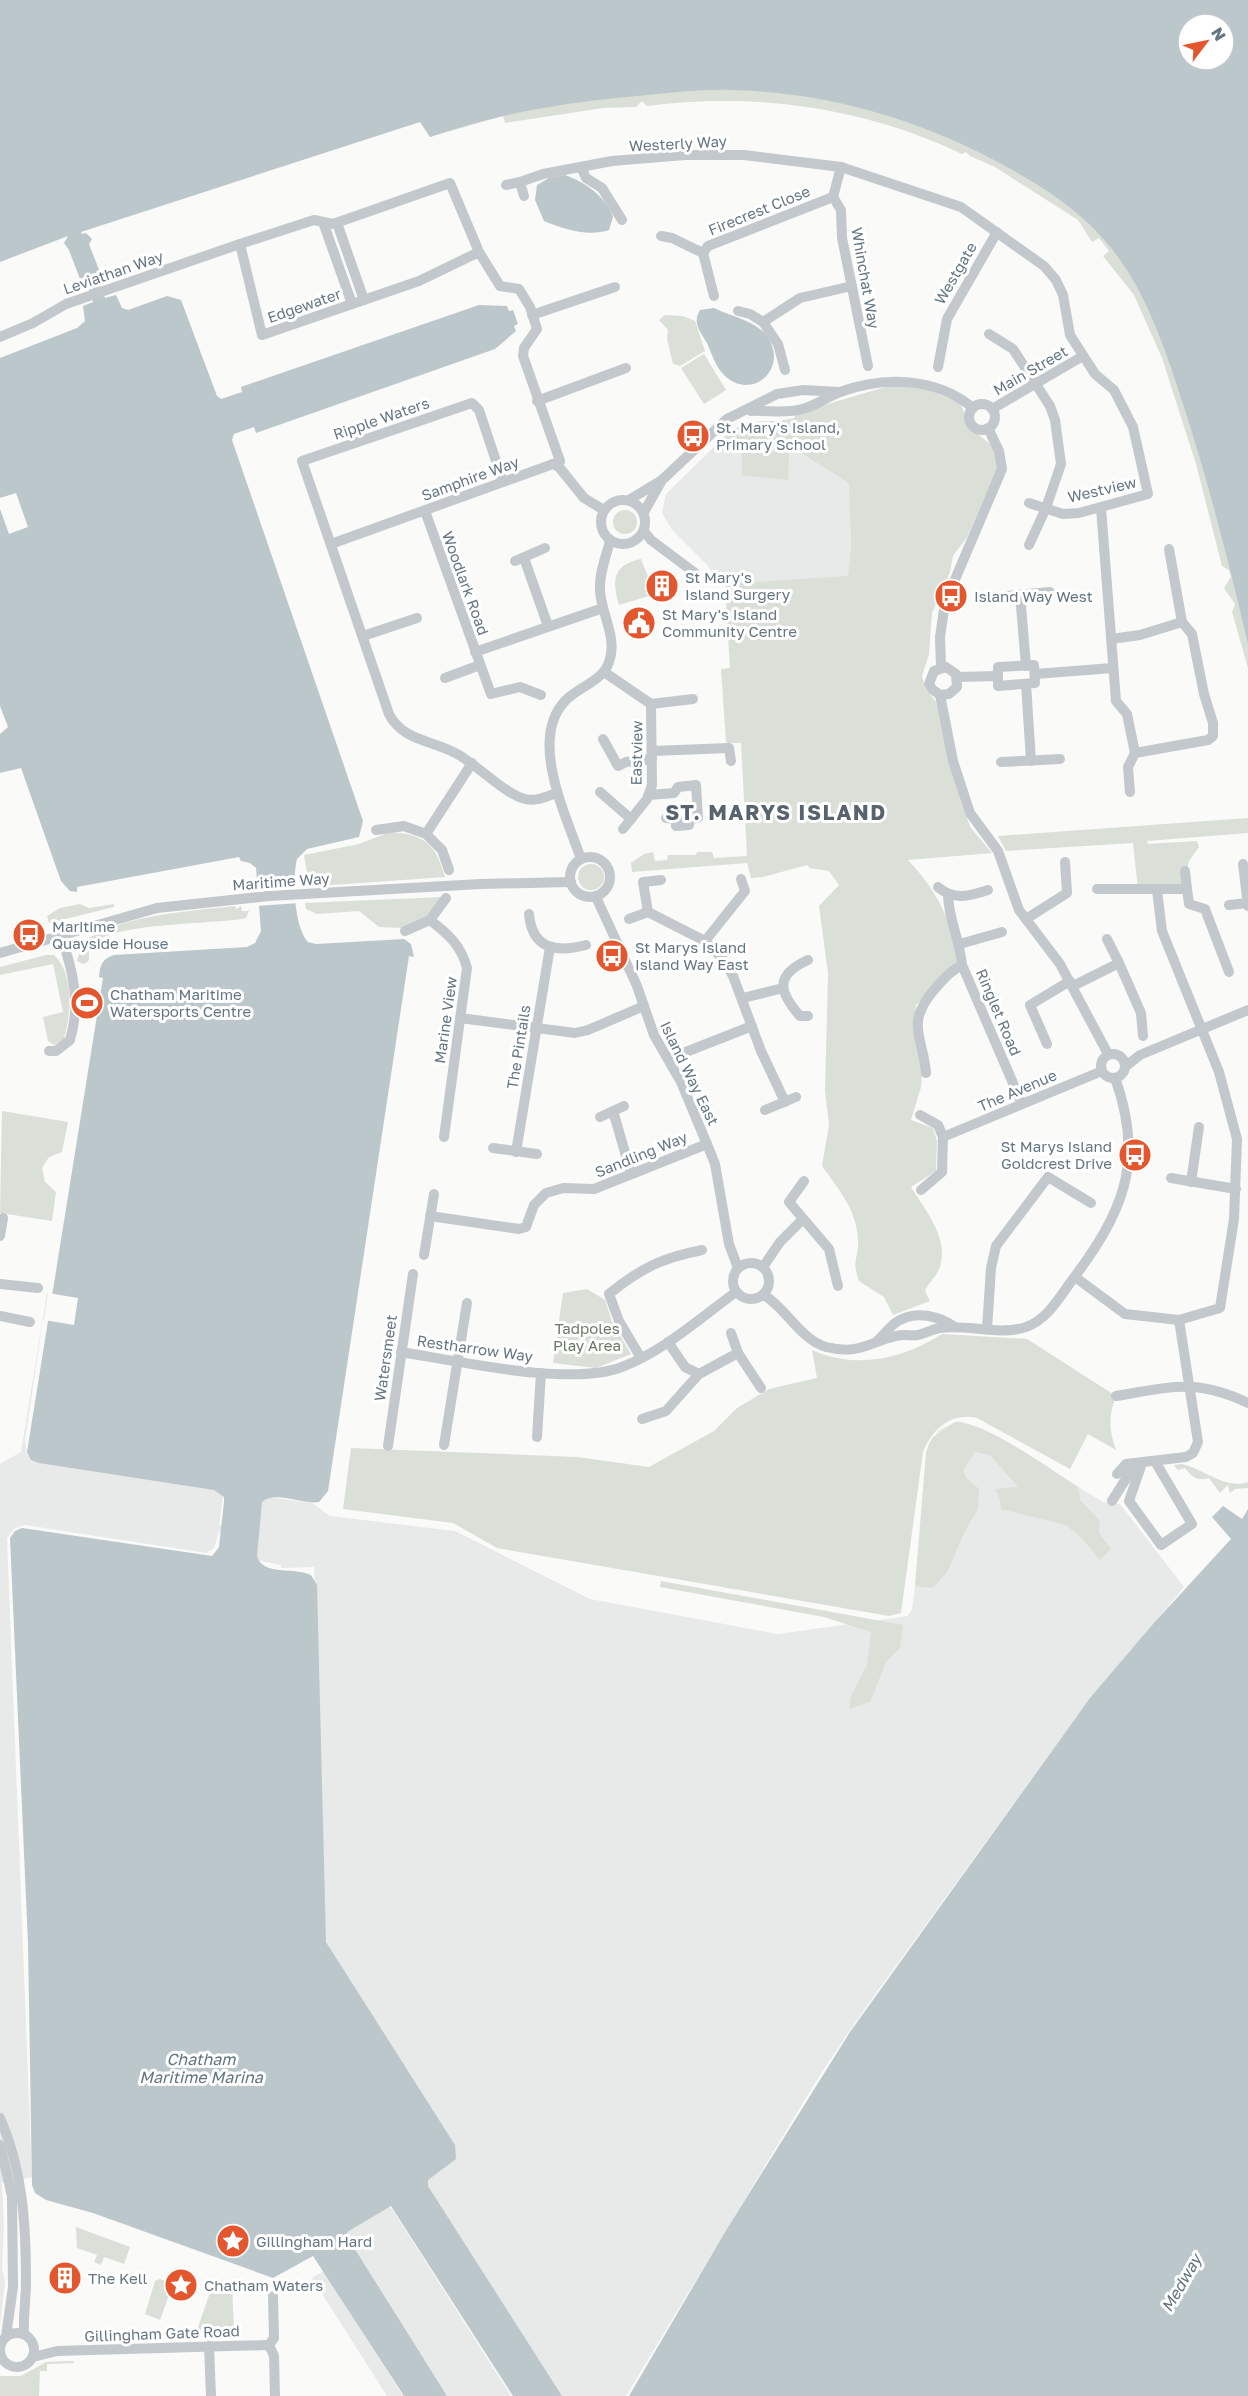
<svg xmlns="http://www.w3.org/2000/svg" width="1248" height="2396" viewBox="0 0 1248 2396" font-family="'Golos Text',sans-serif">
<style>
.built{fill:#e8e9e9}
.green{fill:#dadfd7}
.water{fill:#bbc7cb;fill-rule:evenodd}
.pier{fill:#fafaf8}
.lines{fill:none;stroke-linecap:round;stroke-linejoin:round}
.minor{stroke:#c3c8cc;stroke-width:10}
.labels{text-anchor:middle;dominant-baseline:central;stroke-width:6;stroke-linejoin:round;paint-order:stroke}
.street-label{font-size:15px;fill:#657683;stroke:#fff}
.poi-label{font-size:15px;fill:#657683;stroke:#fff;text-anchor:start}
.park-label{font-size:15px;fill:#687a64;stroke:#fff}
.water-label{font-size:16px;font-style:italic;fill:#60757c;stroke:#fff}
.district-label{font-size:21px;font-weight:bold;letter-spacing:1.5px;fill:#57646e;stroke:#fff}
</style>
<rect width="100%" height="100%" fill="#fafaf8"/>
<g class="built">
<path d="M721,440L793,448L850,483L851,544L848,577L725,584L719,582L707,565L672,530L662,513L666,494Z"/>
<path d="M47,1293L78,1298L74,1325L43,1320L25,1440L27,1454L33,1460L224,1490L219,1525L255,1531L259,1507L263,1500L269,1497L312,1503L330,1516L455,1531L590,1599L778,1634L908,1616L912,1609L915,1586L928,1445L939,1430L958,1421L981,1428L1103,1502L1120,1504L1184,1587L1077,1716L861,2014L818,2078L626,2396H549L558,2390L426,2183L454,2144L331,1951L325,1938L314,1567L281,1568V1565L260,1561L257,1560L254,1538L219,1532L214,1548L206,1553L25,1525L15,1528L7,1538L32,2177L2,2183L4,2227L2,2269L5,2282L0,2326V1464L21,1452Z"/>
<path d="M386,2206L392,2209L511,2396H447L355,2252L324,2271L321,2265L352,2245L343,2233Z"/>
<path d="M324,2271L403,2396H387L312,2278Z"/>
</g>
<g class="green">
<path d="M731,57L1074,175L1248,485V668L1232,612L1235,604L1224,588L1231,577L1229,570L1222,566L1196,464L1162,358L1134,295L1103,256L1109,251L1099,238L1092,242L1078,220L995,167L970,156L966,152L962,154C864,107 754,92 647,106L642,101L636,107L603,108L505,123L503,116L430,137L421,122Z"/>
<path d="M665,315L683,316L695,321L705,351L680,366L673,364L667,339L668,330L659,320Z"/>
<path d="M704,354L726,390L704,404L681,368Z"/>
<path d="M892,385L924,388L960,403L972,430L993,446L998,467L967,537L953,556L950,572L932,613L929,654L922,676L925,688L936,702L961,803L971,828L992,853L908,860C937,891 953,921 957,964L916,1005L914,1023L922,1072L921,1087L911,1120L933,1128L937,1141L936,1171L911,1187C925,1210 947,1235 941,1263C939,1275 929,1281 925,1291L930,1301L893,1315L884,1297L859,1281C851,1258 859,1260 858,1240C857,1210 839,1190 822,1166L829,1125L825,1091L828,973L819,906L839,885L829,871L810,868L807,865L763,877L751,878L747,863L632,872L631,863L644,854L653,852L655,861L667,860L668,855H696L697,852H712L714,858L747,856L741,743H726L721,669L730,668L725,584L848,576L851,544L849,483L793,448L721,440C749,413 762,426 795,418L794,414Z"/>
<path d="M742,449L789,453L788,480L742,475Z"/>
<circle cx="625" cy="522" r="12"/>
<path d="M641,559L655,594L619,605C612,581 612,565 641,559Z"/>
<path d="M1248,818V833L1147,841L1148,844L1197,841L1199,847L1189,861L1183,884L1138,889L1133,843L1006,851L998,836Z"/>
<path d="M390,832C424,834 436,844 445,877L304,887L303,876L307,872L304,855L359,844Z"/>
<circle cx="591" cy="877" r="13"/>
<path d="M442,897L427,919L402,928L379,927L359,911L317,914L306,909L305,903Z"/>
<path d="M80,904L89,908L114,904V907L49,923L47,916L60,908Z"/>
<path d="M235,906L236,909L241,906L242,911H249L246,918C218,925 100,921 90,949C88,953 90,957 88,962L83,964L77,961L83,942C120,915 190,911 235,906Z"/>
<path d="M46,955H54C75,976 71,1011 64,1039L54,1045L48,1041L43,1017L63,1012L53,964L0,975V967Z"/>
<path d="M2,1111L68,1122L62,1152L49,1157L42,1168L45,1182L56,1192L52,1221L0,1213Z"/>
<path d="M587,1289L605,1300L612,1322L631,1354L596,1368L553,1363L563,1293Z"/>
<path d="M942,1334L1027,1339L1116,1396C1108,1416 1109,1431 1116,1450L1088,1434L1070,1469L977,1418C950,1412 933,1429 923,1452L901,1613L889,1616L497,1548L453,1523L343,1509L351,1448L577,1457L649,1467L714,1431L737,1408L769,1389L817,1378L812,1350C857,1370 902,1359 942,1334Z"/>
<path d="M955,1422C986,1422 1050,1469 1078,1487L1080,1500L1100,1521L1099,1533L1111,1549L1100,1560L1082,1538L1066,1525L1001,1509L1000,1499L995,1489L1018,1487L990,1455L975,1452L963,1470L966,1478L979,1489L978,1509L964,1533L947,1572L933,1588L915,1586L926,1452L932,1438Z"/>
<path d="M1181,1464C1203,1468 1225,1490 1248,1482V1488L1235,1489L1230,1493L1228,1485L1220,1493L1209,1478C1197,1482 1191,1476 1185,1468L1178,1470L1174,1465Z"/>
<path d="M661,1581L903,1625L900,1648L886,1662L870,1702L849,1709L851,1696L867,1665L871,1632L824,1617L660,1587Z"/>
<path d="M76,2227L130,2247L124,2264L104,2257L101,2265L94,2262L97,2255L77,2248Z"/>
<path d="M215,2278L232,2284L234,2332L196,2333Z"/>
<path d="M160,2279L173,2284L160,2320L145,2314L155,2281Z"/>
<path d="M74,2361V2363L47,2364V2371H40L39,2396H0V2376H21L46,2362Z"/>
</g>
<g class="water">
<path d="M0,0H1248V644C1229,563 1209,484 1183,404C1167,354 1149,300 1118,257C1088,216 1050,191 1007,167C923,120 827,92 731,90C697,89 662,94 627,97C560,103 493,115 430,137L420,122L81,232L82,234L86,233L92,239L89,244L103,280L100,285L105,298L116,295L122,308L128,310L167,296L181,300L217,396L221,399L242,392L241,387L479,305L507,306L509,311L513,310L518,324L514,326L516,331L495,349L256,433L254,427L234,434L232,440L363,821L359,837L307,849L297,859C292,879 294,927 308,942L316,944L404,939L411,944L414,957L409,956L328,1491L319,1502C302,1505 275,1490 262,1502L257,1556C262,1576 295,1567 311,1575L317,1585L326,1942L455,2145L456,2159L428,2180V2186L562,2396H513L391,2206L347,2232L346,2235L447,2396H404L313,2256L273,2278L93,2213L46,2200L35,2193L32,2185L28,1943L10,1538L15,1531L22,1528L212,1556L219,1547L224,1502V1497L214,1490L39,1463L31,1460L27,1452L103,978L99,977C100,965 102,959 114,955L247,947L255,943L261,931L256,868L250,863L241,861L239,857L77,887V892L70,891L61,881L21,768L0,773V734L8,727L0,706V358L77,328L85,321L83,306L93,302L89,289L83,287L69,250L64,243L68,236L0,262ZM1188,24H1224V60H1188Z"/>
<path d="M565,175C585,182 606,197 613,217L609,230C588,237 563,229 544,221L535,200L537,185L549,178Z"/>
<path d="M714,308C730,316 756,321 767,336C790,369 751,402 724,375C715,366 712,354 707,343C700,331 692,323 700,310Z"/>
<path d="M1223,1506L1242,1519L1248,1509V2396H629L725,2232L850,2032L1090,1698L1153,1624L1231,1539L1212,1517Z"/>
</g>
<g class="pier">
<path d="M16,493L28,527L9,534L0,509V498Z"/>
<path d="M299,882V903L256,906L255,885Z"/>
<path d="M48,1293L78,1298L74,1325L44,1320Z"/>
</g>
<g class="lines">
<g class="minor">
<path d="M581,167L586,178L602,188L622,220"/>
<path d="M506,185L520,182"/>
<path d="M524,196L520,182L543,174L612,161L685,155H744L841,167L961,207L1044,266L1056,280L1063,295L1070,335L1095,374L1114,390L1133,427L1148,494L1079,513L1063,514L1029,503"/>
<path d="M833,197L841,210L842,238L868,366"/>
<path d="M323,222L352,304"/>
<path d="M337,223L364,300"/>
<path d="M661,236L672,238L703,253L708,246L833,197L841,167"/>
<path d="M479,252L419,281L262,335L240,244L314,220L333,224L450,183L479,252L500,286L519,289L530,307L537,329L524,348L523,356L560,461L553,464"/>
<path d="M703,253L714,296"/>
<path d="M738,311L750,314L763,322L800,298L852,286"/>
<path d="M532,315L615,287"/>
<path d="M763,322L778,344L785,370"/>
<path d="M989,334L1013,349L1050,406L1055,420L1061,464L1046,508L1029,545"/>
<path d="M0,337L33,323L66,304L240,244"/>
<path d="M938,367L947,319L997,232"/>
<path d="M537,401L626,368"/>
<circle cx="982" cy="417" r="13"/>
<path d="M992,409L1083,356"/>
<path d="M751,411C769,410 784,414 802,409C815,406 827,397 840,392C884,376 936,377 973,408"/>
<path d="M503,482L479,410L472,403L302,461L389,714C403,742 435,740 459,755C478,766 505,794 525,799C536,802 547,796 557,793"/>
<circle cx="623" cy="522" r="22"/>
<path d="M629,500L662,480"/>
<path d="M1101,508L1116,701L1127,714L1135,753L1128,767L1130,792"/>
<path d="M425,511L491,694L520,687L541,695"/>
<path d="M644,512L662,480L727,419L777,394L803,390L840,392"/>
<path d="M644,531L651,540L695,573"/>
<path d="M331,544L553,464L559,467L584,498L604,510"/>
<path d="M524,558L548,626"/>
<path d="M515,561L545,548"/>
<path d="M1020,594L1026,666"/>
<path d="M995,597L1050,592"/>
<path d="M363,636L417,618"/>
<path d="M1111,639L1140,635L1182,622"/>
<path d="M475,652L603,608"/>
<path d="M1034,665L1035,683L998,686V667Z"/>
<path d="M941,667L940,637L945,603L1002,469L999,451L988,428"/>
<path d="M604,672L651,704L693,699"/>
<path d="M1035,674L1113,668"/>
<path d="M957,677L998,676"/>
<path d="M445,678L480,665"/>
<path d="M1026,684L1031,761"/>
<path d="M940,695L949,694L957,687L956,674L946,667L934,671L929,684L932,689L940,695L953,761L970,813L998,851L1019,910L1060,964L1108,1054"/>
<path d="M603,739L618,766L626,762L652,759"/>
<path d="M652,751L729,748L731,761"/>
<path d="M1135,753L1208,740L1213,736V723L1204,694L1192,634L1182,622L1169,549"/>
<path d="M1001,762L1060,759"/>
<path d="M600,792L631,819"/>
<path d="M649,795L674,793L678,787L696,785L698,818L689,819V825L676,826L677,819L666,818"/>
<path d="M623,829L647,799L652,785L651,704"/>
<path d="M376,830L404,826L426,834"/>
<circle cx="590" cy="877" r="20"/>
<path d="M581,859C567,817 528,740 565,701C578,687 603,681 609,662C618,638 601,614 600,590C599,573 606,557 610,541"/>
<path d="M1243,864L1248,906"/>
<path d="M449,870L442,850L426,834L472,763"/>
<path d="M1185,871L1187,889"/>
<path d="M938,887C954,901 970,896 988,890"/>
<path d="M1097,889H1187L1189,904L1205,909L1229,972"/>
<path d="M948,896C949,920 960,941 962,965L1022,1104"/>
<path d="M596,897L637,986L654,1035L681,1082L709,1149L715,1164L729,1244L738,1268"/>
<path d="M1229,905L1248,903"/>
<path d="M648,912L643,882L661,880"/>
<path d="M529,914C532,949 556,953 586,945"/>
<path d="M629,919L648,912L705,941L722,958L733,976L761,1051L785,1102"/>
<path d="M1026,919L1067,893L1065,862"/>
<path d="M430,920C448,934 461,945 467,968L444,1137"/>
<path d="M405,931L430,920L446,898"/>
<path d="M1107,939L1119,963"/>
<path d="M705,941L745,891L741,879"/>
<path d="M960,944L1002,932"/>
<path d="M0,953L157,908L269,896L480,884L571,882"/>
<path d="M808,960C775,975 778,991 800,1016H808"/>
<path d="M1073,986L1119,963L1141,1013L1143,1036"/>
<path d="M743,998L783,988"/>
<path d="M460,1018L575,1033L588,1030L644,1006"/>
<path d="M1047,1044L1030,1005L1070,981"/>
<path d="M49,1051H56L70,1040C81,1003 73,969 60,934"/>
<circle cx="1113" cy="1066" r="12"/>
<path d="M668,1059L752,1026"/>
<path d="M1126,1066L1140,1055L1248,1010"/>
<path d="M926,1073C923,1036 905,1024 934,990C943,980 950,971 962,965"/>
<path d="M765,1110L796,1097"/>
<path d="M613,1111L631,1173"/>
<path d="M920,1115L938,1125L943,1137"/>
<path d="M600,1117L624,1106"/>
<path d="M493,1148L537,1154"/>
<path d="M516,1152L550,947"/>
<path d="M1171,1178L1236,1189"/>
<path d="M804,1181L789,1202L829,1249L838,1286"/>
<path d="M1191,1182L1199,1127"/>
<path d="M921,1190L942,1172L943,1137L1102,1071"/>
<path d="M430,1216L519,1229L526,1227L534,1205L546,1193L563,1188L594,1189L707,1144"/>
<path d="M0,1236L3,1218"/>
<path d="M424,1255L434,1194"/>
<circle cx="751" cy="1281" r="18"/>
<path d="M763,1267L780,1242L802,1220"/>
<path d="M1075,1277L1125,1314L1179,1320L1220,1308L1234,1219L1237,1139L1219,1072L1162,931L1157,890"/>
<path d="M0,1284L38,1288"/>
<path d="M764,1295C786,1308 801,1340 826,1347C859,1355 867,1343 896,1336C903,1334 911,1336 918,1335C926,1333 933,1329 940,1328C968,1324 999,1336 1026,1327C1046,1320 1058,1300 1070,1283C1122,1214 1146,1164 1115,1078"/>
<path d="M0,1316L30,1322"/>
<path d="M987,1329L991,1268L996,1246L1048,1177L1091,1203"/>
<path d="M877,1341C884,1335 891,1325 898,1321C916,1310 939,1316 955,1327"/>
<path d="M668,1342L685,1367L699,1374"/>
<path d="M401,1352C458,1361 570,1387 622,1367C664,1351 700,1318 736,1292"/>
<path d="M738,1353L761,1388"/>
<path d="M641,1358L619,1321L609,1294C641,1268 662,1258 702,1250"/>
<path d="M1116,1396C1171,1387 1195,1378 1248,1403"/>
<path d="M642,1419L666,1411L699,1374L738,1353L731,1333"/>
<path d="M537,1437L541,1373"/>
<path d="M444,1445L467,1303"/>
<path d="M388,1446L413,1274"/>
<path d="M1142,1463L1129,1501L1161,1545L1192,1524L1156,1463"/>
<path d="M1117,1474L1126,1464L1186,1457L1193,1453L1198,1442L1179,1320"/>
<path d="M1112,1501L1132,1469"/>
<path d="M0,2118C23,2169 26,2226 26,2282C26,2300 23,2316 24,2334"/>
<path d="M0,2145L12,2196L13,2287L6,2336"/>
<circle cx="17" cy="2350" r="17"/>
<path d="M269,2345L274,2356L275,2396"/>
<path d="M269,2345L274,2338L273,2296"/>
<path d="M209,2346L211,2396"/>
<path d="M33,2357L57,2351L269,2345"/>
</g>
</g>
<defs>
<symbol id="bus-disc" viewBox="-11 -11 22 22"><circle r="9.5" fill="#e4572e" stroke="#fff"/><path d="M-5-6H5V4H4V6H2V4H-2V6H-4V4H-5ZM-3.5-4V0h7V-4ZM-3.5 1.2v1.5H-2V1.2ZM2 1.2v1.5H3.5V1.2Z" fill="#fff"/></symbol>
<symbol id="building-disc" viewBox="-11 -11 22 22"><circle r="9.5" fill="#e4572e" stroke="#fff"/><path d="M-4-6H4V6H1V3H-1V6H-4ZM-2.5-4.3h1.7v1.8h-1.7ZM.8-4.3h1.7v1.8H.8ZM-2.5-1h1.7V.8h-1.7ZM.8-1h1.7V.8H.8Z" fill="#fff"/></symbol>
<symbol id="civic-disc" viewBox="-11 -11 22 22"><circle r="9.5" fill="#e4572e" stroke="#fff"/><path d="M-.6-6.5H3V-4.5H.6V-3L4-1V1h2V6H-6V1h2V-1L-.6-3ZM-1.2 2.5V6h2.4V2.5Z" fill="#fff"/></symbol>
<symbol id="stadium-disc" viewBox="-11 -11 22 22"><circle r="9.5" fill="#e4572e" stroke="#fff"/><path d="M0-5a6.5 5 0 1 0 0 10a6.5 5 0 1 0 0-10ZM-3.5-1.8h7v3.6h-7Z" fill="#fff"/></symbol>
<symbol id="sight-disc" viewBox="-11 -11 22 22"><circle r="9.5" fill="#e4572e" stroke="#fff"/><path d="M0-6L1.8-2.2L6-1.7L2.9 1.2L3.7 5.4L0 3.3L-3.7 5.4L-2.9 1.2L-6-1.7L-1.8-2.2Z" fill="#fff"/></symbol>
</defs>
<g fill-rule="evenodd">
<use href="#bus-disc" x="674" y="417" width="38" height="38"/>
<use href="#building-disc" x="643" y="567" width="38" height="38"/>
<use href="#bus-disc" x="932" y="577" width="38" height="38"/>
<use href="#civic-disc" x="620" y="604" width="38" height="38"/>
<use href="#bus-disc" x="10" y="916" width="38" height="38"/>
<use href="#bus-disc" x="593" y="937" width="38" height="38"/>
<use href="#stadium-disc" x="68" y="984" width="38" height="38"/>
<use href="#bus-disc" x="1116" y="1136" width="38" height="38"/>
<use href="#sight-disc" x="214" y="2222" width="38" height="38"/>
<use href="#building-disc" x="46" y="2259" width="38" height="38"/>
<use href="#sight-disc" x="162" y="2266" width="38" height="38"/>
</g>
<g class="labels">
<g class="street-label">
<text transform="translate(678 143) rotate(-3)">Westerly Way</text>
<text transform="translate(759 210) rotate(-22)">Firecrest Close</text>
<text transform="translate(113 272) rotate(-19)">Leviathan Way</text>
<text transform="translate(955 273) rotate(-60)">Westgate</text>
<text transform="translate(866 278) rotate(80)">Whinchat Way</text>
<text transform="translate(304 305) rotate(-19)">Edgewater</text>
<text transform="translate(1030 370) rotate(-30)">Main Street</text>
<text transform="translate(381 418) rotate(-19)">Ripple Waters</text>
<text transform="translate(470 478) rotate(-20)">Samphire Way</text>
<text transform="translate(1102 489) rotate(-13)">Westview</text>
<text transform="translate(466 583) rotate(70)">Woodlark Road</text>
<text transform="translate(636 753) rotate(-89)">Eastview</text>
<text transform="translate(281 881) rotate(-4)">Maritime Way</text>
<text transform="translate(999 1012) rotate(67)">Ringlet Road</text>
<text transform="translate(445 1020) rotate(-82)">Marine View</text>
<text transform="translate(518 1047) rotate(-81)">The Pintails</text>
<text transform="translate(690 1073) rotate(64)">Island Way East</text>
<text transform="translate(1017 1090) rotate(-23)">The Avenue</text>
<text transform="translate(641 1154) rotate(-22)">Sandling Way</text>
<text transform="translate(475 1348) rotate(8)">Restharrow Way</text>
<text transform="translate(385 1358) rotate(-82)">Watersmeet</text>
<text transform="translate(162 2333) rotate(-2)">Gillingham Gate Road</text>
</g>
<g class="poi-label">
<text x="716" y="427">St. Mary's Island,<tspan x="716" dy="17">Primary School</tspan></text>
<text x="685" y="577">St Mary's<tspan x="685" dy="17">Island Surgery</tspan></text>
<text x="974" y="596">Island Way West</text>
<text x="662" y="614">St Mary's Island<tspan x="662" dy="17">Community Centre</tspan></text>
<text x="52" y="926">Maritime<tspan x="52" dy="17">Quayside House</tspan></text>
<text x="635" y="947">St Marys Island<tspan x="635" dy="17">Island Way East</tspan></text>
<text x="110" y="994">Chatham Maritime<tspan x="110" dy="17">Watersports Centre</tspan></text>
<text x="1112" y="1146" text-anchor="end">St Marys Island<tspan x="1112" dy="17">Goldcrest Drive</tspan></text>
<text x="256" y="2241">Gillingham Hard</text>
<text x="88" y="2278">The Kell</text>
<text x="204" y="2285">Chatham Waters</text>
</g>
<g class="park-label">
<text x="587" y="1328">Tadpoles<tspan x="587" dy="17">Play Area</tspan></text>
</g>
<g class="water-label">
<text x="201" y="2059">Chatham<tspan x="201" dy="18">Maritime Marina</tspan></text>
<text transform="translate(1181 2283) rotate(-60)">Medway</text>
</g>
<g class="district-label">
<text x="776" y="812">ST. MARYS ISLAND</text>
</g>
</g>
<g transform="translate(1206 42) rotate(58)"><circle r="28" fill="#ffffff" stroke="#c1c8cd" stroke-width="1.5"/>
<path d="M0-4.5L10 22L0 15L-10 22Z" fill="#e4572e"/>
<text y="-9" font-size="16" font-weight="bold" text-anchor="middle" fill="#657683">N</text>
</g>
</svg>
